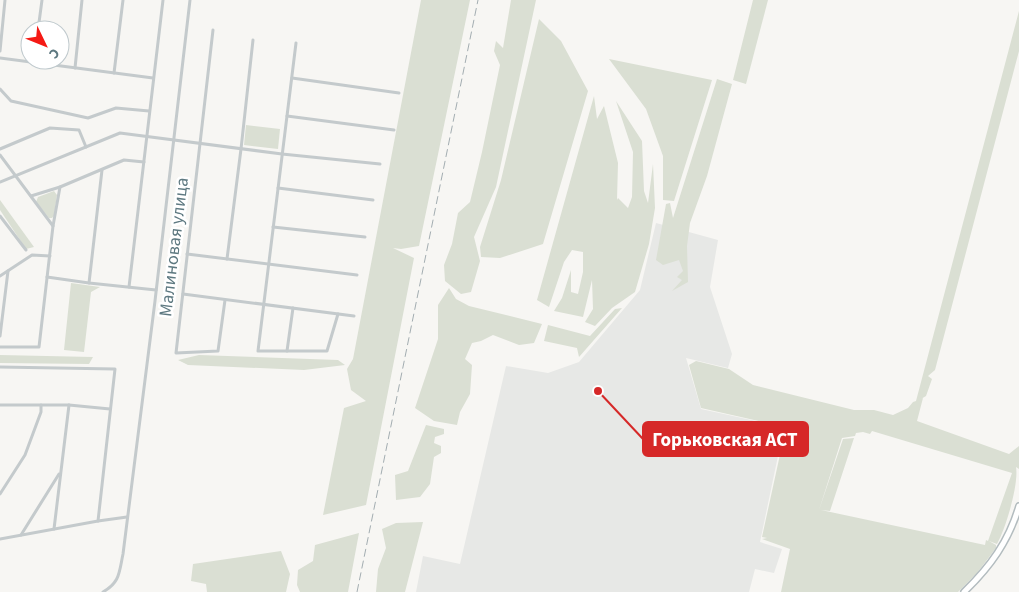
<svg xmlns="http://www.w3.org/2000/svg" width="1019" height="592" viewBox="0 0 1019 592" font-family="'Source Sans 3',sans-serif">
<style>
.built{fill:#e7e8e6}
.green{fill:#dadfd3;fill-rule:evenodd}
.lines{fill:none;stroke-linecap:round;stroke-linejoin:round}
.secondary-casing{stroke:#b3bcbf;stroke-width:8}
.street{stroke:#c4cacc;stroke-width:3}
.secondary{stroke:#fff;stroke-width:5}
.rail{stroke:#a3adb1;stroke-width:1;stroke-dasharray:8 4;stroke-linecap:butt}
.labels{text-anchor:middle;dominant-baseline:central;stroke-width:5;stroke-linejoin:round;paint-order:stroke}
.street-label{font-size:18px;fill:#5e7981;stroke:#fff}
.leader{fill:none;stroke:#d62828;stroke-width:2}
.callout-dot{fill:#d62828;stroke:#fff;stroke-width:2}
.callout{fill:#d62828;stroke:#d62828;stroke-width:2}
.callout-label{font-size:19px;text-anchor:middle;font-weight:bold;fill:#fff}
</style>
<rect width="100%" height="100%" fill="#f7f6f3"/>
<path class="built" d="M656,223L718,240L710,287L732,354L728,368L686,358L701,409L784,427L760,542L782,549L774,573L755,569L749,592H416L423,556L460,564L506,366L548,373L579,362L640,290Z"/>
<g class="green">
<path d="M421,0H470L419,246L401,249L393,248L414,258L366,505L323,515L344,408L366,401L351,390L347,369L353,359Z"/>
<path d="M511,0H536L496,187L474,237L480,261L471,292L461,294L445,281L444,265L452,244L458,213L470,202L482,152L500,65L494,51L496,41L503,48Z"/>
<path d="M753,0H768L746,84L733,80Z"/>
<path d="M1019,11V51L935,370L928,376L932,379L926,396L921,399L923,398L917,421L1009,454L1019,446V469L1016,467C1019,484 1006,528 997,544L989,541L996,545V548L977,573L958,592H781L790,549L762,539L767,538L762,537L781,450L804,431L780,450L785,427L701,408L689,365L696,361L729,369L753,385L854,410H874L893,415L908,408L913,402L916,401ZM872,431L1012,473L988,541L986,540L985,545L821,510L830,511L854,438L843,439L819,510L842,438L855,436L856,433L863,432L870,434Z"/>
<path d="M539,19L561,41L588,91L543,244L500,258L481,257L480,247L501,180Z"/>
<path d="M609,59L712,80L674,201L663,200V156L646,109Z"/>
<path d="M717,79L732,84L707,176L690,223L687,246L688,282L672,291L682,280L677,277L683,271L679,260L663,265L656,260L666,204L670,203L673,218Z"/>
<path d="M594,96L597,119L604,106L618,163L617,200L618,198L628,208L632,197L633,152L616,101L642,141L644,191L648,203L653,164L655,208L649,244L635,292L612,308L595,326L585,322L593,309L592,280L583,317L554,311L562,298L571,270V292L578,294L583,272V252L572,250L564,262L549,307L537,300Z"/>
<path d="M246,125L280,129L278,149L244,145Z"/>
<path d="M54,191L57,195L54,216L52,218H49L36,202L38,197Z"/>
<path d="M0,200L34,247L26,249L0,210Z"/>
<path d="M71,283L100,287L91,292L84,352L64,350Z"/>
<path d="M449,288L456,299L469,306L542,324L534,343L519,345L493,335L481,341L472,343L465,359L472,365L470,394L460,412L457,425L434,421L415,408L438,339V305Z"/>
<path d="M622,308L579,357L577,348L544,341L548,325L590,336L615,309Z"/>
<path d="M0,355L93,357L89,364L0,363Z"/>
<path d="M199,355L338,360L345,365L304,370L188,365L178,360Z"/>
<path d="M426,425L444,429V434L435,437L434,443L441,446V453L434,457L430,484L420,497L396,500L395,475L408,471Z"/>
<path d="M423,522L405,592H376L378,569L386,548L382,529L396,523Z"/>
<path d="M359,533L348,592H300L297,585L298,570L313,561L315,545Z"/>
<path d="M281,551L290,574L286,592H207L206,584L191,581L193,564Z"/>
</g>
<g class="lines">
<defs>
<path id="secondary" d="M964,592C990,567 1009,541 1019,506"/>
</defs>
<use href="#secondary" class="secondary-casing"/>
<g class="street">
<path d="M38,30L42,0"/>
<path d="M213,30L176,353L218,351L225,300"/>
<path d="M296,43L258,351H327L338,314"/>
<path d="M0,51L5,0"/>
<path d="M0,58L153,78"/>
<path d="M75,68L82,0"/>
<path d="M114,73L123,0"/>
<path d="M292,78L399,93"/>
<path d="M0,89L11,101L88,118L116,108L149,111"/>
<path d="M287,116L394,130"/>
<path d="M0,149L50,128L79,130L86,147"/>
<path d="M0,155L53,226"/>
<path d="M0,182L120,133L282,154L380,164"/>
<path d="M278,188L373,200"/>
<path d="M31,196L60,187L124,160L144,162"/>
<path d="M0,216L26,250"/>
<path d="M273,227L365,237"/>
<path d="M187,254L357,275"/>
<path d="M227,259L241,149L253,40"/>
<path d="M0,276L32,255L50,256"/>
<path d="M47,277L89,283L156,290"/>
<path d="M89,283L102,170"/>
<path d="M129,287L163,0"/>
<path d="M183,294L354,316"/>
<path d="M0,336L8,271"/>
<path d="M0,347H39L53,226L60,187"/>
<path d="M287,351L293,308"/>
<path d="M0,367L115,369L98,521L0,539"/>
<path d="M0,405H69L110,409"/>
<path d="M0,494L25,455L41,412V405"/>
<path d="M98,521L127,517"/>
<path d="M54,529L69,405"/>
<path d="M21,535L59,474"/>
<path d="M103,592C120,582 119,573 123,554L155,301L190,0"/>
</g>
<use href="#secondary" class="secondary"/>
<path class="rail" d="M357,592L478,0"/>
</g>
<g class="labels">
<g class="street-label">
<text transform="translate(174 247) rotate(-83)">Малиновая улица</text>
</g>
</g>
<path class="leader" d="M598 391L643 439"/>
<circle class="callout-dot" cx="598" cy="391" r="5"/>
<rect class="callout" x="643" y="422" width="165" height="34" rx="5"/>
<g class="callout-label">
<text x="725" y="446">Горьковская АСТ</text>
</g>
<g transform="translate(45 45) rotate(133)"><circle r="24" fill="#ffffff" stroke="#bfc9cd"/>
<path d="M0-4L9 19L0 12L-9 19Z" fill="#f51a15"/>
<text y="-8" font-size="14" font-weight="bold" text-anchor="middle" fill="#5e7981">С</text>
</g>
</svg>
